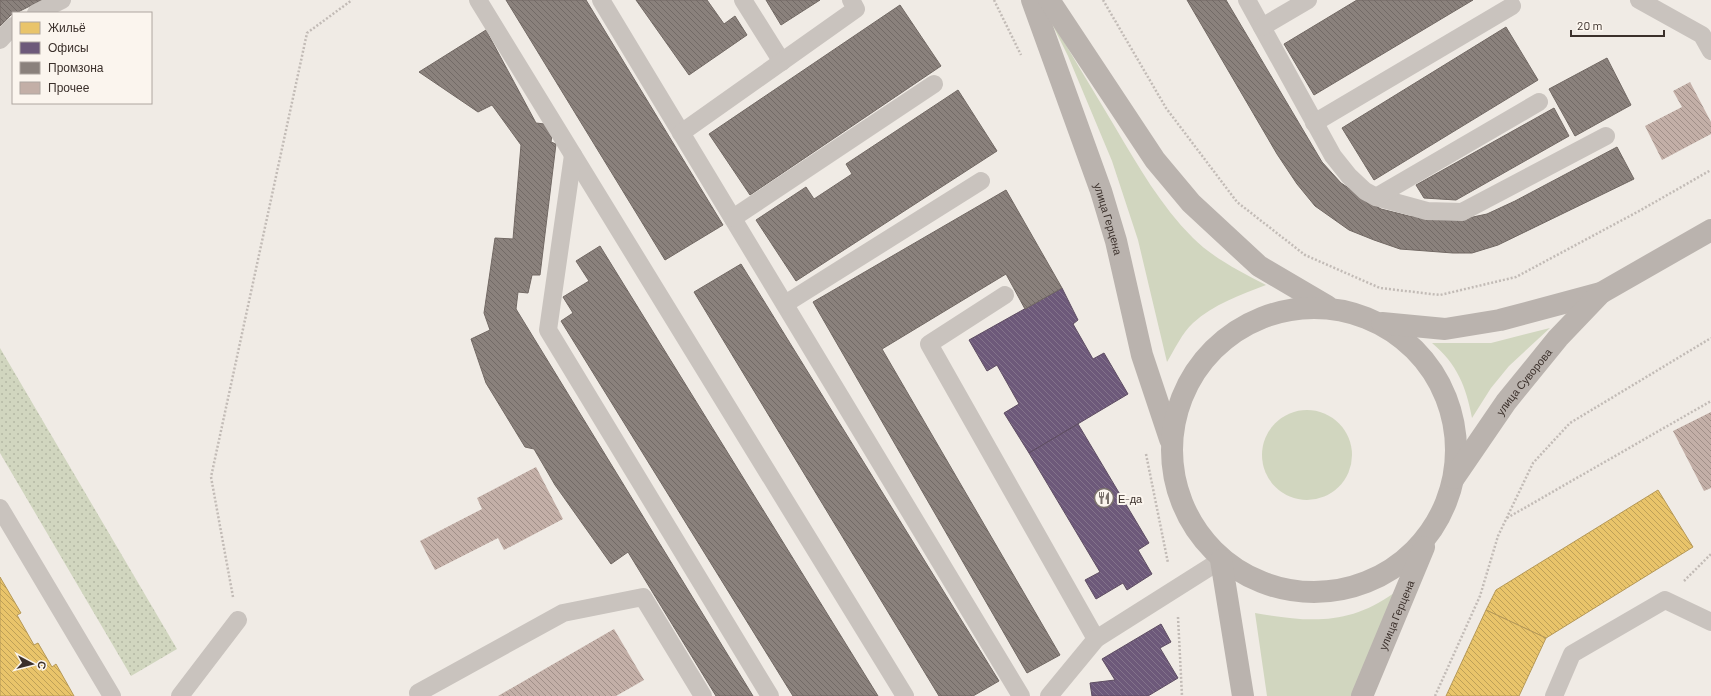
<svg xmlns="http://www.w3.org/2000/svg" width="1711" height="696" viewBox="0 0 1711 696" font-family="Barlow,sans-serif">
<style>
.grass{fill:#d1d6bf}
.park{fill:url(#park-dots)}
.homes{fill:url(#homes-back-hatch);stroke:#b59857}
.offices{fill:url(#offices-back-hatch);stroke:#5e4d62}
.industry{fill:url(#industry-back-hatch);stroke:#726964}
.building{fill:url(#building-back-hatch)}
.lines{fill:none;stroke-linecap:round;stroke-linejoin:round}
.path{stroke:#c2bbb6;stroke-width:2.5;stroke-dasharray:2 2;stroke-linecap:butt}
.service{stroke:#c9c3be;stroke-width:18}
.secondary{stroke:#bab3ae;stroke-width:22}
.labels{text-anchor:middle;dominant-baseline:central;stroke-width:4;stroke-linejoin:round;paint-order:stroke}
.street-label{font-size:11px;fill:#3b302b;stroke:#fbf5ee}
.poi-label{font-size:11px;fill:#3b302b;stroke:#fbf5ee;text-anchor:start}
</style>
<defs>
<pattern id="park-dots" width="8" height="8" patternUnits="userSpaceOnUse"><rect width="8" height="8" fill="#d1d6bf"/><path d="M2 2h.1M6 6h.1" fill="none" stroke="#b4b8a4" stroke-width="1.8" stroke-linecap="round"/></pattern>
<pattern id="homes-back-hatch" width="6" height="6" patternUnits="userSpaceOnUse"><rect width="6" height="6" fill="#e9c46a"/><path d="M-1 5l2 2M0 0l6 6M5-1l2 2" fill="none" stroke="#bea057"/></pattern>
<pattern id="offices-back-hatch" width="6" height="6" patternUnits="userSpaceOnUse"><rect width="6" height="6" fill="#6d597a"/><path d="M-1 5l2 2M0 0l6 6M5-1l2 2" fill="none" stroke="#83738b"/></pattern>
<pattern id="industry-back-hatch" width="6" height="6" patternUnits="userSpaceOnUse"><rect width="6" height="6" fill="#8a817c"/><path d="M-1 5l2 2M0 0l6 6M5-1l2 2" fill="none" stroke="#726a66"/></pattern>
<pattern id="building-back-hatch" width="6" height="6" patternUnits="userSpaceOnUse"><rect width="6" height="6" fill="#c3afa7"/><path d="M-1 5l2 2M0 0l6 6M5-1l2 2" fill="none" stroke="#a08f88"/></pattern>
</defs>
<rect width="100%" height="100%" fill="#f0ebe5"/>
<g class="grass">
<path d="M1044,8C1067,47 1091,87 1115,127C1138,166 1161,206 1193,238C1213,258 1241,272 1266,285C1240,295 1214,304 1193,323C1182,333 1175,349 1167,362L1138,240L1112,161L1068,56Z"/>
<path d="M1550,328L1509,366L1491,388L1472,418C1466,386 1457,364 1432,343H1491Z"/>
<circle cx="1307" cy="455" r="45"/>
<path d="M1394,593L1352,696H1267L1255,613C1308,622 1348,626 1394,593Z"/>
</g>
<path class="park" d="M0,348L177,649L131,676L0,453Z"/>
<g class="homes">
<path d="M1658,490L1693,547L1546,638L1486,610L1496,590Z"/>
<path d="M0,577L21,613L17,615L34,645L38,643L52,667L56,664L74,696H0Z"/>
<path d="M1486,610L1546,638L1519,696H1446Z"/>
</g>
<g class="offices">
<path d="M1062,288L1078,320L1073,324L1093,359L1104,353L1128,394L1029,453L1004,413L1019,404L997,365L987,371L969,340Z"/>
<path d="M1078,424L1149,543L1138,550L1152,574L1127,590L1123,583L1096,599L1085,580L1100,572L1029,453Z"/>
<path d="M1161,624L1171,642L1160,648L1178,678L1148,696H1092L1090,683L1115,680L1102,659Z"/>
</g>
<g class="industry">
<path d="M0,0H42L16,13H13L0,26Z"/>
<path d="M506,0H586L723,225L665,260Z"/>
<path d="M636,0H707L724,24L735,16L747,35L689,75Z"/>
<path d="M766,0H820L781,25Z"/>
<path d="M1187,0H1226L1322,162L1341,183L1381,209L1409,216L1442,220H1459L1487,214L1515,201L1617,147L1634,179L1498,245L1472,253H1453L1400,249L1374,240L1349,230L1315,206L1297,184L1277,154Z"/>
<path d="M1357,0H1473L1314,95L1284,44Z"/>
<path d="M900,5L941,66L750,195L709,134Z"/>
<path d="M1506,27L1538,80L1374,180L1342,128Z"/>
<path d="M486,30L536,123L553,125L551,142L556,144L540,275H532L528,293L518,292L516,309L753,696H716L628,552L611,564L555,485L534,449L525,447L486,383L471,339L490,330L484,313L495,238L513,239L521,145L492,105L478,112L419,72Z"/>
<path d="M1607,58L1631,105L1575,136L1549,89Z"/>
<path d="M958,90L997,151L796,281L756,220L806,187L814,199L852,174L846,164Z"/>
<path d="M1554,108L1569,136L1456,200L1424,198L1416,185Z"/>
<path d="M1006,190L1062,288L1025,309L1006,274L882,349L1060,655L1027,673L813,302Z"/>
<path d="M600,246L878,696H793L561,321L573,313L563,297L589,281L576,261Z"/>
<path d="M741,264L999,681L973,696H939L694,292Z"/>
</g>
<g class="building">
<path d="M1690,82L1711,122V134L1662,160L1645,126L1682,107L1673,91Z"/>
<path d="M1711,412V488L1704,491L1673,431Z"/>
<path d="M536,467L563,519L504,550L498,538L435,570L420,541L482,509L477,498Z"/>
<path d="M614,629L644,680L616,696H498Z"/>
</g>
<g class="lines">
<g class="path">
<path d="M994,0L1021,55"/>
<path d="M1103,0L1166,108L1237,202L1305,255L1380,288L1440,295L1516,277L1641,210L1711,170"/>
<path d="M1146,454L1168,563"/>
<path d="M1507,518L1711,401"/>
<path d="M1684,581L1711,554"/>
<path d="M233,597L211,477L307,33L352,0"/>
<path d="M1178,617L1182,696"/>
<path d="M1435,696L1480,596L1498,536L1533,463L1570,423L1711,338"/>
</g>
<g class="service">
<path d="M478,0L905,696"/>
<path d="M601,0L1021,696"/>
<path d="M743,0L782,62"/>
<path d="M1247,0L1333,156L1349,176L1365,191L1376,197L1427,211L1462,212L1606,136"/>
<path d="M1639,0L1702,35L1711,51"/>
<path d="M36,13L62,0"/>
<path d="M1262,27L1308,0"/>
<path d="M0,40L13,26"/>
<path d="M1314,123L1512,6"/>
<path d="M681,133L856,9L851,0"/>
<path d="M573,155L548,330L770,696"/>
<path d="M1376,197L1539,102"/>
<path d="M733,218L934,84"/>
<path d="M1005,295L929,344L1096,639"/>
<path d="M785,304L981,181"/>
<path d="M0,508L112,696"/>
<path d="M418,693L563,613L643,597L703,696"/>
<path d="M180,696L238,620"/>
<path d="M1049,696L1096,639L1221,560"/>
<path d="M1554,696L1572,654L1665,600L1711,622"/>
</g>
<g class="secondary">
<path id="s1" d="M1032,0L1101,191L1116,241L1142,355L1170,439"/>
<path d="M1049,0L1155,160L1191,203L1259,266L1327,306"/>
<circle cx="1314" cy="450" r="142"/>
<path d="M1382,323L1445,329L1500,320L1601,293L1711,230"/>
<path id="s2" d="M1454,478L1506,402L1558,338L1601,293"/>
<path d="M1221,560L1243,696"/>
<path id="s3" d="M1362,696L1424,547"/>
</g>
</g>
<defs>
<symbol id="restaurant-ring" viewBox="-11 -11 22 22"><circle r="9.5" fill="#fbf5ee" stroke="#7a716c" stroke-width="1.5"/><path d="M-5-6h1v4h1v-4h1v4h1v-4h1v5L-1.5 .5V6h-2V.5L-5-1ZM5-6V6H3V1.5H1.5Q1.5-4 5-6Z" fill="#7a716c"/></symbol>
</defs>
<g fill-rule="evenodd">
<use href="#restaurant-ring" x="1093" y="487" width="22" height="22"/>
</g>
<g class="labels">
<g class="street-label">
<text stroke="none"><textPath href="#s1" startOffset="232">улица Герцена</textPath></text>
<text stroke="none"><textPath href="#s2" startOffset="119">улица Суворова</textPath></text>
<text stroke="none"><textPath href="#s3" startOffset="88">улица Герцена</textPath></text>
</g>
<g class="poi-label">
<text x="1118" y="498">Е-да</text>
</g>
</g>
<rect x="12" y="12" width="140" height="92" fill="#fbf5ee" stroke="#aea6a0"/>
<rect x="20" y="22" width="20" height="12" fill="#e9c46a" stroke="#aea6a0"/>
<text x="48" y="32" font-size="12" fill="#3b302b">Жильё</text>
<rect x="20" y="42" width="20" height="12" fill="#6d597a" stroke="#aea6a0"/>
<text x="48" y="52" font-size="12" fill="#3b302b">Офисы</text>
<rect x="20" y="62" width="20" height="12" fill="#8a817c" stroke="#aea6a0"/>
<text x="48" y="72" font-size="12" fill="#3b302b">Промзона</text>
<rect x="20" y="82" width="20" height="12" fill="#c3afa7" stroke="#aea6a0"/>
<text x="48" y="92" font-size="12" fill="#3b302b">Прочее</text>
<g transform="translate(32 664) rotate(97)" stroke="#fbf5ee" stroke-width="3" paint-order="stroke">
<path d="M0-3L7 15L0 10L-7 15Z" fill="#3b302b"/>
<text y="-6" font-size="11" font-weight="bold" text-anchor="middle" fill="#3b302b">С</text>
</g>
<path d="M1571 30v6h93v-6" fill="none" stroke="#3b302b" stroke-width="2"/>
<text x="1577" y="30" font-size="12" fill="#3b302b" stroke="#fbf5ee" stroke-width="3" paint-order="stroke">20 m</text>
</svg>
